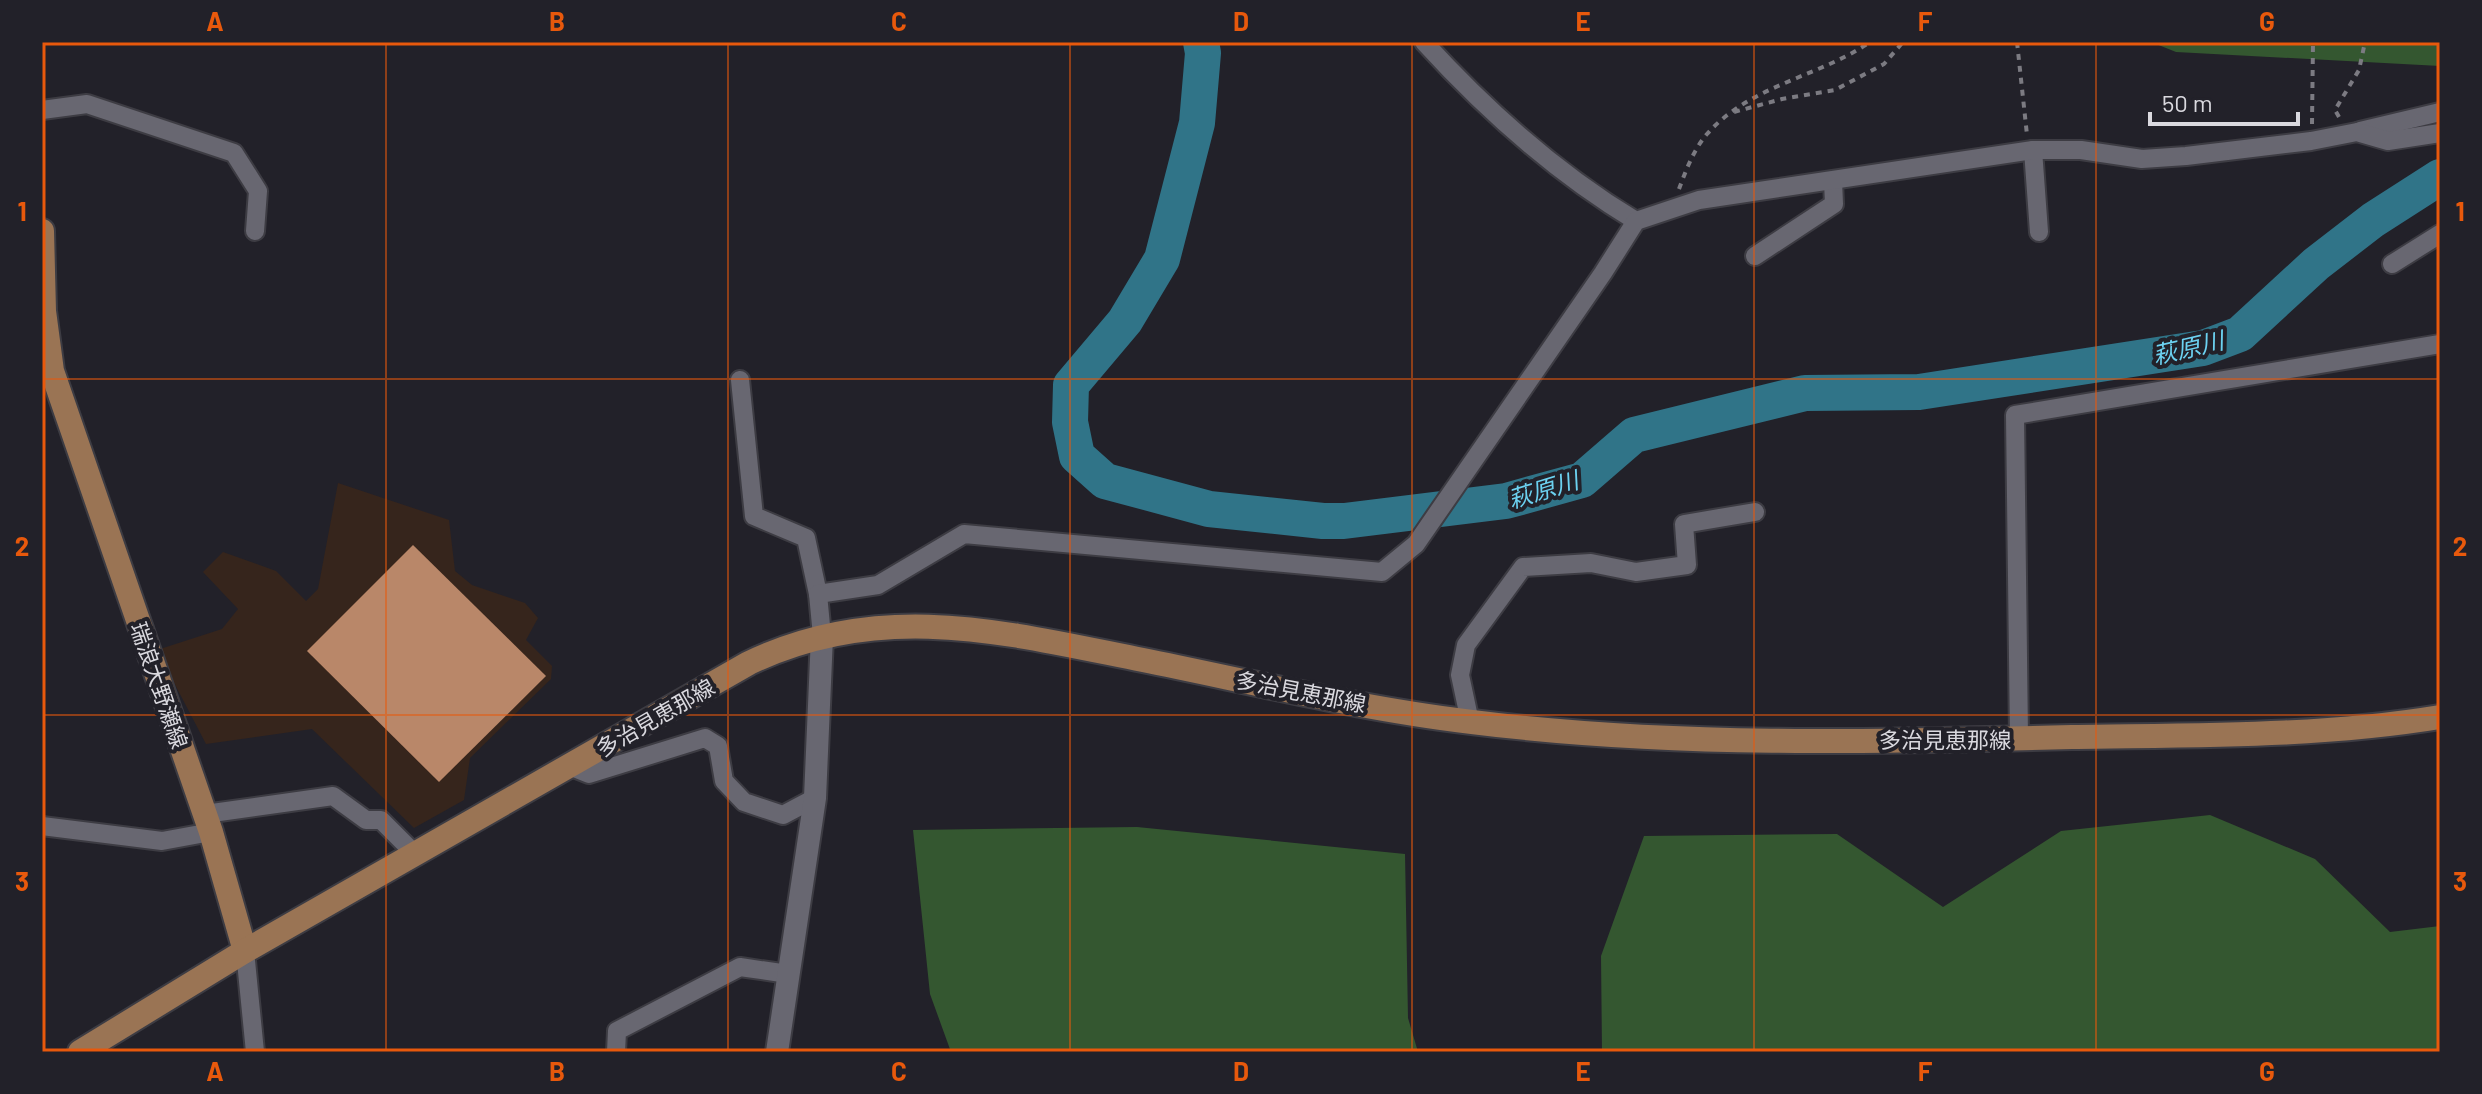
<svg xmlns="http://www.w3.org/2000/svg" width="2482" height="1094" viewBox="0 0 2482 1094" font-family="Barlow,'Noto Sans JP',sans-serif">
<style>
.commercial{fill:#36251c}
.forest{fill:#345730}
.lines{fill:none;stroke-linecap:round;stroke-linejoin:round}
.stream{stroke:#307488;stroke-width:6}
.river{stroke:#307488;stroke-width:36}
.building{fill:#b98769}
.minor-casing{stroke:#3d3c43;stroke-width:22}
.tertiary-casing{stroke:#3d3c43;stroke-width:26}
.primary-casing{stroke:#3d3c43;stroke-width:28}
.path{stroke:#7c7b82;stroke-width:4;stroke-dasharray:6 6;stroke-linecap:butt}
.minor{stroke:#686771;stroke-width:18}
.tertiary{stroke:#686771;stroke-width:22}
.primary{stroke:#9a7454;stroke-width:24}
.grid{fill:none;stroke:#e8590c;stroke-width:2;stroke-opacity:0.55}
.labels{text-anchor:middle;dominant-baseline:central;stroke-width:8;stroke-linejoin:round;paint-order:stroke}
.street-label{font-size:22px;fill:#dad9df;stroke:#222129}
.water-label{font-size:24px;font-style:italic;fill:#6cd2f1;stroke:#222129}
.neatline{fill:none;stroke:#e8590c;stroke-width:3}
.grid-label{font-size:26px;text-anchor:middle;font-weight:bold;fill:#e8590c}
</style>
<rect width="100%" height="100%" fill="#222129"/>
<path class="commercial" d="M338,483L449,520L455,571L472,585L525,603L538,618L526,640L552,666L551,679L470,758L464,800L414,828L312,729L206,744L157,650L222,629L238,609L203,572L223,552L276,571L306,601L318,589Z"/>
<g class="forest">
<path d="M2151,42H2440V66L2176,52Z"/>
<path d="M2210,815L2315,859L2390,932L2440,926V1052H1602L1601,956L1644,836L1837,834L1943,907L2061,831Z"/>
<path d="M1137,827L1405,854L1408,1018L1418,1052H951L930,994L913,830Z"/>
</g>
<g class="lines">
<path class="stream" d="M1201,42H1202"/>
<path class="river" d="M1201,42L1203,53L1197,123L1162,259L1125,321L1071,385L1070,422L1077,456L1105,481L1209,509L1323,521H1344L1506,501L1582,480L1634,435L1805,393L1919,392L2203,348L2240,334L2316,264L2373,220L2440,177"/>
</g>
<path class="building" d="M413,545L546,676L439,782L307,651Z"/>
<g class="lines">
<defs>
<g id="minor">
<path d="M1424,42C1486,110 1556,173 1636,221"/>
<path d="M42,110L87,104L234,153L258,191L255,231"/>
<path d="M2360,131L2440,112"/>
<path d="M2033,150L2039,232"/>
<path d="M1755,256L1834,204L1833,181"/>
<path d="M2392,264L2440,234"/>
<path d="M740,380L754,516L806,538L818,594"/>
<path d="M822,636L818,594L878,585L964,534L1382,572L1416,544L1603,273L1636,221L1699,200L2033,150H2081L2142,159L2186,156L2311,141L2357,132L2388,141L2440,133"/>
<path d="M1470,722L1460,675L1466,645L1523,567L1591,563L1636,572L1687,565L1684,524L1755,512"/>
<path d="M2019,738L2015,415L2440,344"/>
<path d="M569,766L589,774L705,738L718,746L724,781L744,802L783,815L815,798"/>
<path d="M205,814L333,796L366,820H381L415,854"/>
<path d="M42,826L162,841L211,832"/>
<path d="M245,951L255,1052"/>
<path d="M616,1052L617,1031L740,967L788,974"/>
</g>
<path id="tertiary" d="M777,1052L815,798L822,636"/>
<g id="primary">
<path d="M42,231L44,311L52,371L211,832L245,951"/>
<path d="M80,1052L245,951L749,663C882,599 1007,633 1143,660C1252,682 1362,709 1472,722C1671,747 1872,742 2072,737C2194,735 2319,737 2440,717"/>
</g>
</defs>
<use href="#minor" class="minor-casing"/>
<use href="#tertiary" class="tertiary-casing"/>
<use href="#primary" class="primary-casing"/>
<g class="path">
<path d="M2017,42L2027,135"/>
<path d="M1734,112L1782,99L1835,90L1884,64L1903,42"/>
<path d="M2339,117L2335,110L2359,70L2365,42"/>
<path d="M2312,124L2313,42"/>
<path d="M1679,189C1686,170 1694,149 1707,134C1750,85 1819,77 1870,42"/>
</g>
<use href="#minor" class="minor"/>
<use href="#tertiary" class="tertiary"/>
<use href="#primary" class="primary"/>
</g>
<path class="grid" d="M386,42V1052M728,42V1052M1070,42V1052M1412,42V1052M1754,42V1052M2096,42V1052M42,379H2440M42,715H2440"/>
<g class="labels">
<g class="street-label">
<text transform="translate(160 685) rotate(71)">瑞浪大野瀬線</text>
<text transform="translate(1301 691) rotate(11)">多治見恵那線</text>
<text transform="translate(655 717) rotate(-30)">多治見恵那線</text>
<text x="1945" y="739">多治見恵那線</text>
</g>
<g class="water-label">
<text transform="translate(2188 347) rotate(-13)">萩原川</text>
<text transform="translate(1543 489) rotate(-17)">萩原川</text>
</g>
</g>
<rect width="2482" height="1094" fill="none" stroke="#222129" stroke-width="88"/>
<path d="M2150 112v12h148v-12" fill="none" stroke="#dad9df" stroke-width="4"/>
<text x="2162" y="112" font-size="24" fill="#dad9df" stroke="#222129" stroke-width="6" paint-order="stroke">50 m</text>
<rect x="44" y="44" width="2394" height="1006" class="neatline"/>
<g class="grid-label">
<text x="215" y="31">A</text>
<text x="557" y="31">B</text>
<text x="899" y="31">C</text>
<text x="1241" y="31">D</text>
<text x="1583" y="31">E</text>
<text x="1925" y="31">F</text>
<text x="2267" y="31">G</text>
<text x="22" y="221">1</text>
<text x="2460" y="221">1</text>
<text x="22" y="556">2</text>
<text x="2460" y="556">2</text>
<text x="22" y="891">3</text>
<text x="2460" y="891">3</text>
<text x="215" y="1081">A</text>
<text x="557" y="1081">B</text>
<text x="899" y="1081">C</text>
<text x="1241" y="1081">D</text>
<text x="1583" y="1081">E</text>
<text x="1925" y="1081">F</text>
<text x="2267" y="1081">G</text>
</g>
</svg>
